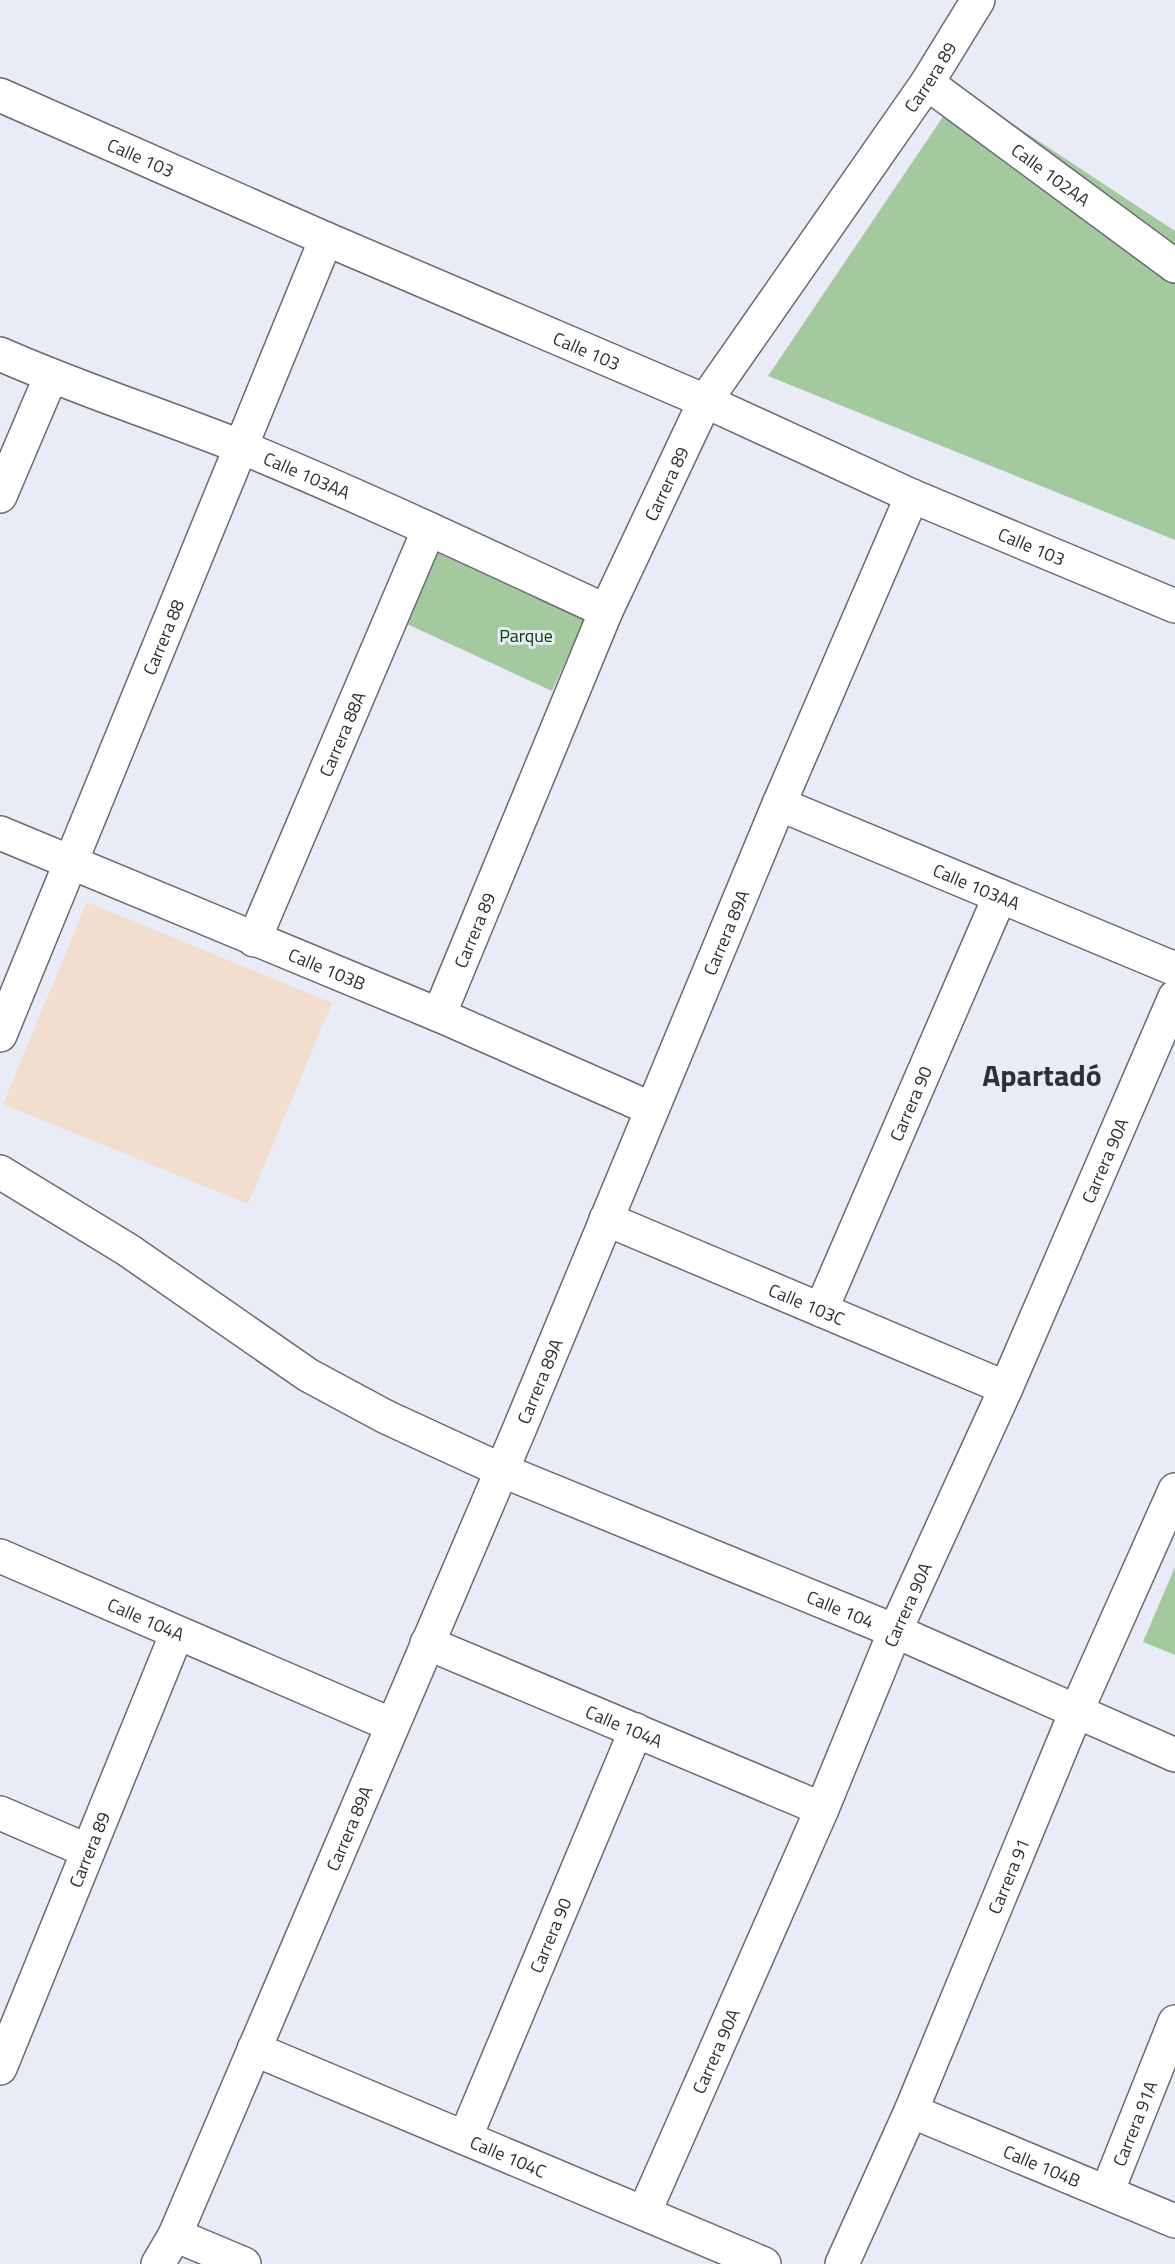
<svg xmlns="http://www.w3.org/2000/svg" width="1175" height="2264" viewBox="0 0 1175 2264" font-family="'Titillium Web',sans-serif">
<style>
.education{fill:#f2decf}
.green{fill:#a5c99f}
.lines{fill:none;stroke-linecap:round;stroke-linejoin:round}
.minor-casing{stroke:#686a74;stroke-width:36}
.minor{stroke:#fff;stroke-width:33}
.labels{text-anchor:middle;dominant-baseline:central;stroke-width:6;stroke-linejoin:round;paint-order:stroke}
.street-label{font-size:18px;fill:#2f3035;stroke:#e9ebf7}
.park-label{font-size:18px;fill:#0b4002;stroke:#e9ebf7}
.town-label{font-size:30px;font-weight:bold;fill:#2f3035;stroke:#e9ebf7}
</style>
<rect width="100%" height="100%" fill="#e9ebf7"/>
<path class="education" d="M87,902L332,1003L248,1204L3,1104Z"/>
<g class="green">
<path d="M961,90L1175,231V540L768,376Z"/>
<path d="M438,553L585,618L552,691L407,624Z"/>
<path d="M1175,1567V1655L1143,1642Z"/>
</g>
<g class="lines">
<defs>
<g id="minor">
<path id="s1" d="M927,83L1175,266"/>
<path id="s2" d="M0,95L326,239L705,401L912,496L1175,606"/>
<path id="s3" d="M0,354C79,389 161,415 241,447C365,498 485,555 606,611"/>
<path d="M0,496L51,376"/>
<path id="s4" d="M779,804L1175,969"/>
<path id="s5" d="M0,833L439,1015L652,1109"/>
<path id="s6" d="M254,940L429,529"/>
<path id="s7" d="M439,1015L606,611L705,401L927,83L978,0"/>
<path id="s8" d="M0,1035L326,239"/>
<path id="s9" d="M0,1172L128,1250L308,1375L386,1417L501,1470L895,1631L1175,1755"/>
<path id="s10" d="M606,1219L1006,1388"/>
<path id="s11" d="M821,1310L1000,896"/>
<path id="s12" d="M0,1556L392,1725"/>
<path id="s13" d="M427,1643L822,1809"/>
<path d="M0,1813L88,1851"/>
<path id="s14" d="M254,2049L764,2264"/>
<path id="s15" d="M0,2068L177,1633"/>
<path id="s16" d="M911,2111L1175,2221"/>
<path id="s17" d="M465,2138L636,1730"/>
<path id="s18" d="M1107,2192L1175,2022"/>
<path id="s19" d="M644,2213L822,1809L895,1631L1006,1388L1175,997"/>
<path d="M175,2235L244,2264"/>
<path id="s20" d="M158,2264L175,2235L519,1430L779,804L912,496"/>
<path id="s21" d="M842,2264L911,2111L1076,1712L1175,1490"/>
</g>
</defs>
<use href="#minor" class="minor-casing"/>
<use href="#minor" class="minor"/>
</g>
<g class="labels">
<g class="street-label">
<text stroke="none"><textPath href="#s7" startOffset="1064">Carrera 89</textPath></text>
<text stroke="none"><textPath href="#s2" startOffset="154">Calle 103</textPath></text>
<text stroke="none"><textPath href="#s1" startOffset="154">Calle 102AA</textPath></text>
<text stroke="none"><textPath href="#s2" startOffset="640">Calle 103</textPath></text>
<text stroke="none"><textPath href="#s3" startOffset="330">Calle 103AA</textPath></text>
<text stroke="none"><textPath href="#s7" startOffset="578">Carrera 89</textPath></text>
<text stroke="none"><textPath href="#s2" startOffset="1126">Calle 103</textPath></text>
<text stroke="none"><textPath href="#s8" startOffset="430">Carrera 88</textPath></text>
<text stroke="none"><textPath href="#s6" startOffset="224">Carrera 88A</textPath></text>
<text stroke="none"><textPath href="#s4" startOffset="214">Calle 103AA</textPath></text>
<text stroke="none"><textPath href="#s7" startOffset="92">Carrera 89</textPath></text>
<text stroke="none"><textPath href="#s20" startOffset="1448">Carrera 89A</textPath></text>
<text stroke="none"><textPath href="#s5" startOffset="354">Calle 103B</textPath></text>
<text stroke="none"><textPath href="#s11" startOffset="225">Carrera 90</textPath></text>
<text stroke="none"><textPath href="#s19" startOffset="1149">Carrera 90A</textPath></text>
<text stroke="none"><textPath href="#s10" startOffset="218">Calle 103C</textPath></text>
<text stroke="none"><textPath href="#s20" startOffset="962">Carrera 89A</textPath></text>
<text stroke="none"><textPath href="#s19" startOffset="663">Carrera 90A</textPath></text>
<text stroke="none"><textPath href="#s9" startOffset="951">Calle 104</textPath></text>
<text stroke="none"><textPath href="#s12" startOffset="159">Calle 104A</textPath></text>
<text stroke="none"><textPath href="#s13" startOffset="214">Calle 104A</textPath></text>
<text stroke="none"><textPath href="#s20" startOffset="476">Carrera 89A</textPath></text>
<text stroke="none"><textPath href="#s15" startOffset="236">Carrera 89</textPath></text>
<text stroke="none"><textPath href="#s21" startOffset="422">Carrera 91</textPath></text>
<text stroke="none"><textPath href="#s17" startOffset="220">Carrera 90</textPath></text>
<text stroke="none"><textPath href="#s19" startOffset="177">Carrera 90A</textPath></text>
<text stroke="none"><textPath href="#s18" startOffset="74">Carrera 91A</textPath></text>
<text stroke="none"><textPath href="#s14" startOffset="276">Calle 104C</textPath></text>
<text stroke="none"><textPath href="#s16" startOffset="142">Calle 104B</textPath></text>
</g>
<g class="park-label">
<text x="526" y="635">Parque</text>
</g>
<g class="town-label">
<text x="1042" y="1075">Apartadó</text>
</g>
</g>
</svg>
